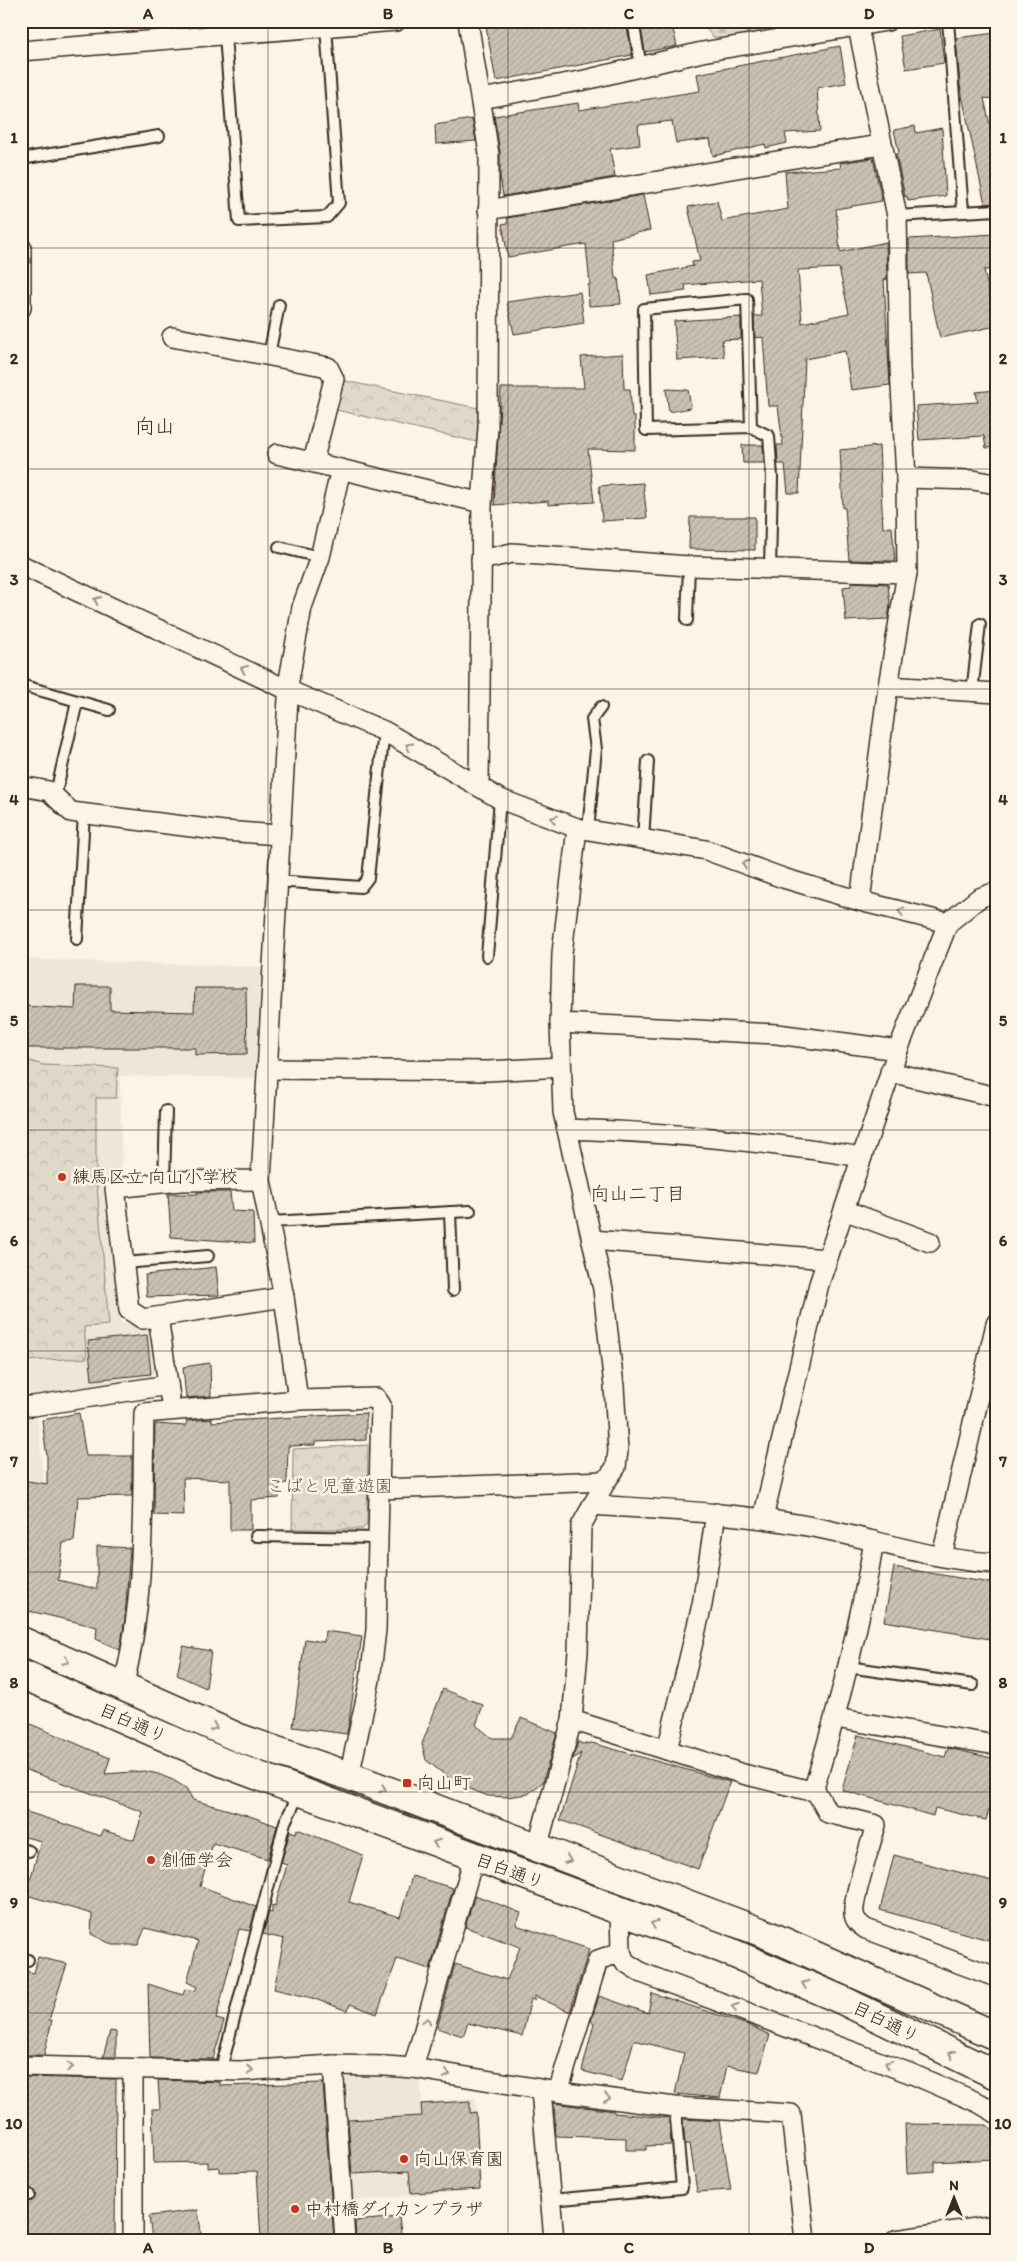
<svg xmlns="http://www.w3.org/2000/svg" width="1017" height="2261" viewBox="0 0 1017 2261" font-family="Itim,'Klee One',sans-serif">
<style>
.built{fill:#eee6d6}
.forest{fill:url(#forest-firs);stroke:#8e8173}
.park{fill:url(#park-crowns);stroke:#8e8173}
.building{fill:url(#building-hatch);stroke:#3b2a1e;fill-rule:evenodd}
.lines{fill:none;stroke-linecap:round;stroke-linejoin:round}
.service-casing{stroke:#3b2a1e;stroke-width:14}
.minor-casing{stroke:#3b2a1e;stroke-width:22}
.primary-casing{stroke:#3b2a1e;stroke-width:31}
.service{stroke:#fcf5e5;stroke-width:10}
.minor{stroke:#fcf5e5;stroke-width:19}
.primary{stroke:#fcf5e5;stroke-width:28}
.oneway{stroke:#9c9082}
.grid{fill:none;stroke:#3b2a1e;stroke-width:1;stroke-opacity:0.55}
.poi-dot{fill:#c8321e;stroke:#fcf5e5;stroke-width:2}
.labels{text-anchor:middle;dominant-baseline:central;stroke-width:5;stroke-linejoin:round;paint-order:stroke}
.poi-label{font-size:18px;fill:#3b2a1e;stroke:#fcf5e5;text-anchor:start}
.park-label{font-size:18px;fill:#645648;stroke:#fcf5e5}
.street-label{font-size:18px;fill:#3b2a1e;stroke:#fcf5e5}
.neighbourhood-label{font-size:19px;fill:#3b2a1e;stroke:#fcf5e5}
.quarter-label{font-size:20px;fill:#3b2a1e;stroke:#fcf5e5}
.neatline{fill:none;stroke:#3b2a1e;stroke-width:2}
.grid-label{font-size:16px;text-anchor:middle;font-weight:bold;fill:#3b2a1e}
</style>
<defs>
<pattern id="forest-firs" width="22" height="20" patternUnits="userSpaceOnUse" patternTransform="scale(1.25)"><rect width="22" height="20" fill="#e0d8c8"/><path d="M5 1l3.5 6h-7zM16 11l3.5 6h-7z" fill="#c1baab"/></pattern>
<pattern id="park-crowns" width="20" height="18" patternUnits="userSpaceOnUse" patternTransform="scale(1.25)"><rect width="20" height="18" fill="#e0d8c8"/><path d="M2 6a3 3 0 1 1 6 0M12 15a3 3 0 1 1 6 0" fill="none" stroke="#c1baab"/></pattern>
<pattern id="building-hatch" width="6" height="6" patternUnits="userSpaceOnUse" patternTransform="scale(1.25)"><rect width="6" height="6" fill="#ccc2b3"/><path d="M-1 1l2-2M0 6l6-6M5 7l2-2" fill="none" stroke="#b0a79a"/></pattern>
</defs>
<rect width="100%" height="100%" fill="#fcf5e5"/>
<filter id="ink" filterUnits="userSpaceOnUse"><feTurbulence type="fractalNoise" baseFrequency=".02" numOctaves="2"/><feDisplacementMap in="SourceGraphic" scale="10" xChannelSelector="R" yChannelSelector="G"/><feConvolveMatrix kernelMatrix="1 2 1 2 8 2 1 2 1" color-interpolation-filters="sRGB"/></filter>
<g filter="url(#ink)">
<g class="built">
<path d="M21,959L261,967L255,1078L120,1076L122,1178L102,1177L120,1322L145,1328L151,1334L156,1370L148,1381L21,1397Z"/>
<path d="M37,1414L44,1483L34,1616L21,1610V1415Z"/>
<path d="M350,2074L410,2075L420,2079L422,2102L476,2098L481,2190L351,2201L341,2084Z"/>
</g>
<path class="forest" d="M699,21H780L790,30L747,42L713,37Z"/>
<g class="park">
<path d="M340,380L478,408L477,442L332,409Z"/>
<path d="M21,1058L43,1065L118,1068L116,1098H96V1175L109,1325L84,1327L87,1358L21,1361Z"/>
<path d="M368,1445L367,1524L363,1529H292L293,1449Z"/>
</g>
<g class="building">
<path d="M485,21H610L611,28L627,26L632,55L496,81Z"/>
<path d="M650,21H671L677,46L645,52L640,23Z"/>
<path d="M940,29L944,63L906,69L900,36Z"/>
<path d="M996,33V99L984,98L996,153V203L985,204L960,86L956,38Z"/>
<path d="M840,46L846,83L817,88L820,131L785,133L787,143L766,148L765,144L713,156L710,139L676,143L672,121L638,125L640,145L610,149L615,177L503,196L500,177V152L494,116L578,103L579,110L700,91L697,74Z"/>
<path d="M472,119L476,141L436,144L435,125Z"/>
<path d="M915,126L916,133L942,128L946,196L908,201L907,196L905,197L896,154L899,153L894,130Z"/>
<path d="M873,158L882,201L836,209L840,252L886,242L887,279L884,280L890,385L851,390L845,351L805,359L799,493H788L785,464H778L777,445H783L778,406H768L763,337L755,338L754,316H762L759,279L685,285L686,291L651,295L648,275L693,266L692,262L700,261L688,207L717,201L722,221L788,209L785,172L841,168L840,163ZM839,268L849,313L802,323L798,270Z"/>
<path d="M643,195L650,230L611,239L615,278H618L621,304L589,306L588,285H590L586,244L508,257L502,224L508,223L507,218Z"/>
<path d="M996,234V269L984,270L996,326L940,338L926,273L909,274V239Z"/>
<path d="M580,292L584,323L514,334L507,302Z"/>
<path d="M741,317V339L722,340L724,357L677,360L674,321Z"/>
<path d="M623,354L624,389H630L632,417H635V450L588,449L594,502L548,505V501L494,505L501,388H584L581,357Z"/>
<path d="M666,389L688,390L691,408L669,412Z"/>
<path d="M996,390V447L986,448L984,436L919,440L916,406L978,402L976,392Z"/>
<path d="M742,445H763L764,463H743Z"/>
<path d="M879,446L883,528L892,527L895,561L849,560L845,508H843L840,450Z"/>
<path d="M643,483L647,518L602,521L599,486Z"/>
<path d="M690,517H755V550L689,549Z"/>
<path d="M851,582L888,584L890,605L888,619L846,621L843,587L851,586Z"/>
<path d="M76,986H110V1010L194,1012L195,988H246L247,1054L195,1055V1048H21V1006L75,1009Z"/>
<path d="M197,1192H230L232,1211L253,1212L254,1243L171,1237L168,1194H198Z"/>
<path d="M216,1267L219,1295L147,1297L145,1275Z"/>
<path d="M147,1335L151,1374L92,1380L88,1341Z"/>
<path d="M210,1363L211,1396L186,1398L183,1367Z"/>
<path d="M79,1413L86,1456H132V1496L78,1497L74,1541L63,1543L58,1580L97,1589V1546L130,1548L125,1618L120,1650L96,1639L97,1627L21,1609V1480L47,1484V1457L42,1420Z"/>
<path d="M366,1413V1440L315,1442V1445L288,1446L287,1483L279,1484V1498L251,1500V1530H230V1480L183,1478L184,1516L154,1515L155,1424L185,1426L187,1421L212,1419V1422Z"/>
<path d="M894,1567L996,1584V1640L884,1621Z"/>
<path d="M325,1631L362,1636L347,1734L293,1727L305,1639L324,1642Z"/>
<path d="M183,1646L211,1651L206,1688L177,1675Z"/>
<path d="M443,1689L483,1705L476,1725L492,1738H511L521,1718L557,1733L543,1782L528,1794L507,1797L488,1796L455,1783L426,1760L422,1744Z"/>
<path d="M21,1720L110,1758L105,1774L145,1771L158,1774L173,1780L186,1788L193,1800L247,1815L277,1826L268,1859L213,1843L200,1886L256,1907L250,1931L239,1929L216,2019L224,2021L213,2059L150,2058L148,1984L183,1995L185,1989L195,1991L197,1987L187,1982L198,1941L145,1928L138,1945H113L91,1934L92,1914L26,1895L41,1841L21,1836V1810L101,1836L103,1830L134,1840L143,1812L21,1768Z"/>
<path d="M858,1735L945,1757L948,1748L996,1759V1785L986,1820L935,1808L933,1816L842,1790Z"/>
<path d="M578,1742L583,1744L592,1743L730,1782L698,1869L560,1820L581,1753L573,1759Z"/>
<path d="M297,1829L363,1855L349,1902L400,1917L412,1876L453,1888L430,1969L397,1959L377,2014L350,2004L348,2011L312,1998L274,1989L284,1939L263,1934L269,1912L272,1913V1905L275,1906L287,1865L281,1863L290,1831L296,1833Z"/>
<path d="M894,1855L996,1882V1942L880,1910Z"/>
<path d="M475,1895L521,1913L516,1925L589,1949L570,2012L535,1996L534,2000L531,1999L522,2036L468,2023L463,2036L437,2028L455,1964L507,1980L520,1947L465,1927Z"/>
<path d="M38,1957L67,1964L49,2020H52L44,2055H21V1970L34,1973Z"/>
<path d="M652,1993L748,2025L770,2035L759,2072L727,2066L720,2098L675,2094L684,2053L634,2040L622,2081L582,2071L594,2023L591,2021L599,1996L648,2013Z"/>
<path d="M110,2031L116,2032V2057H103Z"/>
<path d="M21,2077L116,2079L115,2240H21V2202L32,2201L36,2195L32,2189L21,2188Z"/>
<path d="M158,2080L220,2082V2086L323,2083L334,2240H261L257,2171L219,2172V2167L208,2168V2162L154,2163L152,2109H160Z"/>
<path d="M470,2101V2113L476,2112L480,2189L411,2193L409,2171L352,2174L348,2120L422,2116L421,2104Z"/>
<path d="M554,2103L614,2111V2113L669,2118L671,2145L646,2146V2150H626V2138L556,2136Z"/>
<path d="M683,2119L720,2121L731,2190L697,2192L690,2144H685Z"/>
<path d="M905,2124L986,2125L996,2131V2159L935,2162V2171L907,2173Z"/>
<path d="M198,2210L202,2240H152L149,2216Z"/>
<path d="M399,2217L402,2240H356L355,2221Z"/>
</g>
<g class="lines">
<defs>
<g id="service">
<path d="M633,21L641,67"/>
<path d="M948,21L963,211"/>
<path d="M225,35L239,221L327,217L339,203L326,27"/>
<path d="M21,159L159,136"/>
<path d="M897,216L996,210"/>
<path d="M269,355L279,305"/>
<path d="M751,427L747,299L644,309L646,430L751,427L769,436L772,477L770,569"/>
<path d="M279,547L320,557"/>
<path d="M687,620L689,566"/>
<path d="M21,685L109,710"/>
<path d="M972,692L980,624"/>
<path d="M55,797L77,702"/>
<path d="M588,830L596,749L592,719L601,707"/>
<path d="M643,840L648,761"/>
<path d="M276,881L361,887L368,878L384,731"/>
<path d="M77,939L84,813"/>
<path d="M487,956L500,799"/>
<path d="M164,1183L166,1111"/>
<path d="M450,1212L453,1290"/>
<path d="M270,1222L470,1211"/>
<path d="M124,1263L208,1256"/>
<path d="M256,1536L379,1538"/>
<path d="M848,1667L973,1685"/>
<path d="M21,1849L29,1851"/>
<path d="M21,1958L28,1960"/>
<path d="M221,2069L285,1822L300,1792"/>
<path d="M21,2195H29"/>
<path d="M551,2200L682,2188L675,2107"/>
</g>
<g id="minor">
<path d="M468,21L489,154L488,428L482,503L479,785"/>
<path d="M858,27L897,216L900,368L906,478L907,573L888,686L860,901"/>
<path d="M21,51L396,21"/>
<path d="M481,99L585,80L702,52L887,21"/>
<path d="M488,210L801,157L882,145"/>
<path d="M21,247V308"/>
<path d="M172,337L328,367L334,379L313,462"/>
<path d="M277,454L482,503"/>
<path d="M906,478L973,480L996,484"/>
<path d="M481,560L512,553L689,566L907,573"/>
<path d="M21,565L288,690L384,731L500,799L577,828L706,850L783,878L860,901L948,923"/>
<path d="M888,686L996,693"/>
<path d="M21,786L49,791L71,812L224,831L279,835"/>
<path d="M560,1023L777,1034L898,1050"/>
<path d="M267,1069L487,1071L561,1067"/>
<path d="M890,1072L996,1097"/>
<path d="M567,1129C666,1132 764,1141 862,1157"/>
<path d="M261,1180L180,1181L115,1188L129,1310L143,1319L284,1297"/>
<path d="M844,1210L930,1242"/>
<path d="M592,1240L827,1259"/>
<path d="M158,1317L170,1397"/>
<path d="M298,1400L284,1297L261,1180L289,680L302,607L320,557L341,469"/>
<path d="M21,1406H33L168,1385"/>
<path d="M380,1489L606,1481"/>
<path d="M592,1505C667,1510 743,1513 818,1528C877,1540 936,1561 996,1563"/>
<path d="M763,1518L819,1284L898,1050L948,923L979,898L996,892"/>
<path d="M874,1541C860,1625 839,1706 814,1788L828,1813L876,1825C871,1843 852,1899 854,1914C855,1921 860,1925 866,1929L996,1977"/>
<path d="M942,1556L996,1324"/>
<path d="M123,1687C146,1598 142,1505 144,1413L298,1400L376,1398L381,1405L376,1630L370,1680L349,1776"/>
<path d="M835,1718L996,1745"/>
<path d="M572,1720L743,1774L807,1790L814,1788"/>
<path d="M667,1750L702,1605L716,1513"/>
<path d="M537,1848L572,1720L578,1652L581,1526L606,1481L616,1467L618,1451L614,1386L603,1289L563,1112L560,1023L562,953L577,828"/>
<path d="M620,1911L621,1952L625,1962L642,1973L912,2074L979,2103L996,2113"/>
<path d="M333,2065L345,2240"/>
<path d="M21,2066L241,2071L333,2065L385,2066L413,2068L558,2092L675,2107L791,2114L805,2240"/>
<path d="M413,2068L474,1857"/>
<path d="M133,2069V2240"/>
<path d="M541,2090L554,2240"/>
<path d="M558,2092L598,1960L621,1952"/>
<path d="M896,2240L996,2225"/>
</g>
<g id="primary">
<path d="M21,1641L239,1738L349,1776L766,1934L996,2036"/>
<path d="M21,1674L224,1763L723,1949L842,2000L996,2075"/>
</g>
</defs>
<use href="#service" class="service-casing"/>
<use href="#minor" class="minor-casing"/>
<use href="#primary" class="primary-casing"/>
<use href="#service" class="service"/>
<use href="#minor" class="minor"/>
<use href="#primary" class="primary"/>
</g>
<defs><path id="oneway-chevron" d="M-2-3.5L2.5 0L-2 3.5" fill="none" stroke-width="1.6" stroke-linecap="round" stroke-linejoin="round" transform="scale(1.25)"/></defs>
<g class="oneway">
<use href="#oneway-chevron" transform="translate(97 600) rotate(-155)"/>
<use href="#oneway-chevron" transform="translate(244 669) rotate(-155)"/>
<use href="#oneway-chevron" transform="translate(409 746) rotate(-150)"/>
<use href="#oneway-chevron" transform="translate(554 819) rotate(-159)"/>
<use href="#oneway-chevron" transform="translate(745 864) rotate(-160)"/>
<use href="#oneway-chevron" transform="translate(901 911) rotate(-166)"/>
<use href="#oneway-chevron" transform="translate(66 1661) rotate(24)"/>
<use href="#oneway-chevron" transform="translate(214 1727) rotate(24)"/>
<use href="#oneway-chevron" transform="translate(383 1789) rotate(21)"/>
<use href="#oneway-chevron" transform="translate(436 1843) rotate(-159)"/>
<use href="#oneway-chevron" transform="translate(568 1860) rotate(20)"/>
<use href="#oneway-chevron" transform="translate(654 1924) rotate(-160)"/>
<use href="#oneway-chevron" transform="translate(805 1984) rotate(-157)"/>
<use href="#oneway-chevron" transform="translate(735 2007) rotate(-160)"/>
<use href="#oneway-chevron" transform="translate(427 2021) rotate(-74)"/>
<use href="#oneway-chevron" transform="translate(952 2054) rotate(-154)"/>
<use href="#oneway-chevron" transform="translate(888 2064) rotate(-158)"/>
<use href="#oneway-chevron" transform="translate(70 2067) rotate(2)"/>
<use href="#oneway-chevron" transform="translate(250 2070) rotate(-4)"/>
<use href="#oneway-chevron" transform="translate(447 2074) rotate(10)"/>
<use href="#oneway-chevron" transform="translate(607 2098) rotate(7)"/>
</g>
</g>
<path class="grid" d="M268,21V2240M508,21V2240M749,21V2240M21,248H996M21,469H996M21,689H996M21,910H996M21,1130H996M21,1351H996M21,1572H996M21,1792H996M21,2013H996"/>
<g class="poi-dot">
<circle cx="62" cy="1177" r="5"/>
<rect x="402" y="1778" width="10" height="10" rx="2.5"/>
<circle cx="151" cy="1860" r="5"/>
<circle cx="404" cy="2159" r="5"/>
<circle cx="295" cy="2209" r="5"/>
</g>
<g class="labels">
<g class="poi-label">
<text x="72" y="1177">練馬区立 向山小学校</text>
<text x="417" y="1783">向山町</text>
<text x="161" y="1860">創価学会</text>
<text x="414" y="2159">向山保育園</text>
<text x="305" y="2209">中村橋ダイカンプラザ</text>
</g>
<g class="park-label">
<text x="330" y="1486">こばと児童遊園</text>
</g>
<g class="street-label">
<text transform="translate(133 1723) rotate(24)">目白通り</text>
<text transform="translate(510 1871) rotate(20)">目白通り</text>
<text transform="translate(886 2022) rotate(26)">目白通り</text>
</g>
<g class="neighbourhood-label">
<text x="638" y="1193">向山二丁目</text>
</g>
<g class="quarter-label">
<text x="155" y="426">向山</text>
</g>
</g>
<rect width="1017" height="2261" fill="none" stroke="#fcf5e5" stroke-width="55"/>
<g transform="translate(954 2198)" stroke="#fcf5e5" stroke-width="4" paint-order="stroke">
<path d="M0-4L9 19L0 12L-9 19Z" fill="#3b2a1e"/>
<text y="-8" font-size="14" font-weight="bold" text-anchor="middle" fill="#3b2a1e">N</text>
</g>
<rect x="28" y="28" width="962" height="2206" class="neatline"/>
<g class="grid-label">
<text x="148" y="19">A</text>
<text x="388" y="19">B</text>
<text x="629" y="19">C</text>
<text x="869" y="19">D</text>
<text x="14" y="143">1</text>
<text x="1003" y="143">1</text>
<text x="14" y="364">2</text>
<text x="1003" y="364">2</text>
<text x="14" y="585">3</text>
<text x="1003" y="585">3</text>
<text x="14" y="805">4</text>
<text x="1003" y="805">4</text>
<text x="14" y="1026">5</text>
<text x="1003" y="1026">5</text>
<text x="14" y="1246">6</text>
<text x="1003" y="1246">6</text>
<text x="14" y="1467">7</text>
<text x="1003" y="1467">7</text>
<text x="14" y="1688">8</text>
<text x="1003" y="1688">8</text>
<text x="14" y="1908">9</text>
<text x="1003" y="1908">9</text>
<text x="14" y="2129">10</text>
<text x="1003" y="2129">10</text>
<text x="148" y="2253">A</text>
<text x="388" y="2253">B</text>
<text x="629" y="2253">C</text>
<text x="869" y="2253">D</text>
</g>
</svg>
